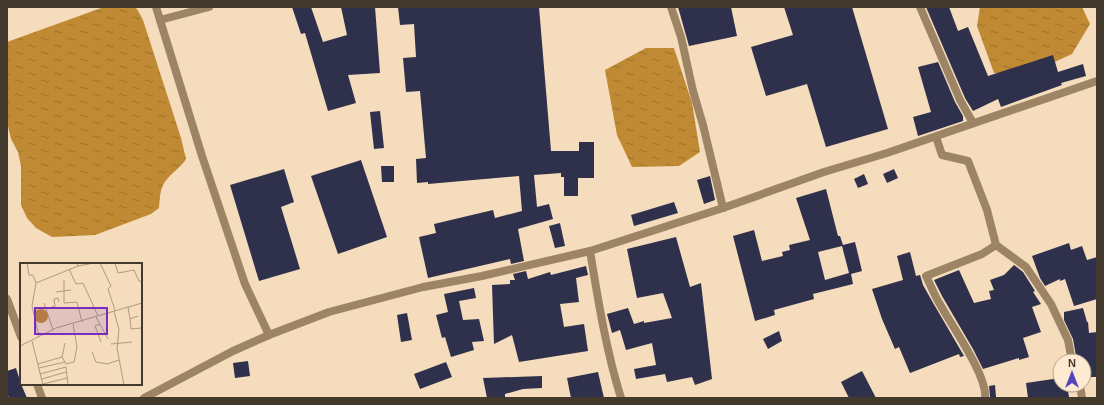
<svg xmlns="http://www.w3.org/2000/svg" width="1104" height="405" viewBox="0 0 1104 405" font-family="Arial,sans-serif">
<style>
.water{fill:url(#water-ripples)}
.building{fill:#2f304c;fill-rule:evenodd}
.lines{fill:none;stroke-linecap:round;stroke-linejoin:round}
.street{stroke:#9c8464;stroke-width:8}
.inset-road{fill:none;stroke:#ad9b82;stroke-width:1}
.view{fill:#7b2cbf;fill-opacity:0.15;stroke:#7b2cbf;stroke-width:2}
.inset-edge{fill:none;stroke:#43392c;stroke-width:2}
</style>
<defs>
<pattern id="water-ripples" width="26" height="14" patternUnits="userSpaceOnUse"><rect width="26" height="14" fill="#c08933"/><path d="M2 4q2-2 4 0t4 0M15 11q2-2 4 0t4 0" fill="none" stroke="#9e712b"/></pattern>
</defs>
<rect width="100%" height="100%" fill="#f4dcbc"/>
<g class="water">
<path d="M104,7H133L137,9L143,20L181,138L186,159C183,164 179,167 175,171C160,185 161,188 159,208L151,214L95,235L52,237L36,228L27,218L21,205V166L18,152L11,139L7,122V42Z"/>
<path d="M980,7H1082L1090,24L1072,54L1048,65L1014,75L994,73L977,26Z"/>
<path d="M646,48H674L692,103L700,152L679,166L632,167L617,135L605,70Z"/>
</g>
<g class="building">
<path d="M292,7H311L323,42L347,35L341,7H375L380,73L348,75L356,103L328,111L305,33L301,34Z"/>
<path d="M398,7H539L551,151H579V142H594V178H578V196H564V177H561V173L534,175L537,207L549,204L553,219L518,229L524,261L511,264L510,259L428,278L419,237L436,233L434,224L493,210L495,218L522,211L519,176L428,184V182L417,183L416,159L426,158L420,91L406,92L403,58L416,57L414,24L400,25Z"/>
<path d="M678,7H731L737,36L689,46Z"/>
<path d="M784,7H852L888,129L826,147L807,84L766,96L751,47L793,35Z"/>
<path d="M926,7H949L958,31L968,27L988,76L1053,55L1058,72L1083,64L1086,76L1061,83L1062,85L1001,107L998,99L973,111L965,98Z"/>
<path d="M938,62L955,102L963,116V121L918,136L913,117L931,112L918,67Z"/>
<path d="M380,111L384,148L374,149L370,112Z"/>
<path d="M361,160L387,237L338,254L311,176Z"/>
<path d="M381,166H394V182H382Z"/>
<path d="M284,169L294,202L281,207L300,269L259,281L230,185Z"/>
<path d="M894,169L898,178L887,183L883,174Z"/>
<path d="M864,174L868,184L858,188L854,179Z"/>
<path d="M710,176L715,200L704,204L697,180Z"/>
<path d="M826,189L838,236H840L843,245L855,242L862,271L851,274L853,284L813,294L814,299L774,310L775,315L755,321L733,236L754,230L762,261L783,256L782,252L790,250L789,245L810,240L796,198ZM842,246L849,273L825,280L818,252Z"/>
<path d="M674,202L678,213L634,226L631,215Z"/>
<path d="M560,223L565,246L555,248L549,226Z"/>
<path d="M676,237L690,287L701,283L712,379L695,385L692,377L667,382L665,374L636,379L634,369L656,365L652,343L626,350L620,330L612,333L607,314L628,308L634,324L644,321V323L672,318L663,293L637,298L627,249Z"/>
<path d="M1069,243L1071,250L1082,246L1087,260L1097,257V299L1074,306L1065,279L1060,281V279L1045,286L1040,278L1032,256Z"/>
<path d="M910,252L916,276L920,275L923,285L932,301L964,356L960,357L959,354L910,373L899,347L895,349L882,319L872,289L903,280L897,256Z"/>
<path d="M1014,265L1023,272L1035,291L1033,292L1041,304L1032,307L1041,332L1023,338L1029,357L1019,360V358L983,369L973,349L942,296L934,280L959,270L974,303L991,299L989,291L994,290L990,280L1004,275Z"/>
<path d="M586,266L588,275L576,278L579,302L560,304L564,327L584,324L588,351L519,362L512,335L494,344L492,285L510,284V280H515L513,274L526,271L528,279L550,272L551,275Z"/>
<path d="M474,288L476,298L459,301L463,320L479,319L484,341L472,342L474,350L451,357L445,337L442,338L436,315L448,312L444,294Z"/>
<path d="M1083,308L1087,322H1088L1089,333L1097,332V377H1084V361H1077L1073,339L1064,320V312Z"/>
<path d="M407,313L412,340L401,342L397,315Z"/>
<path d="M779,331L782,341L768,349L763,339Z"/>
<path d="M248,361L250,376L235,378L233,363Z"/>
<path d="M446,362L452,377L420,389L414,374Z"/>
<path d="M16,368L21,384L27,398H9L7,393V371Z"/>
<path d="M862,371L876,398H849L841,382Z"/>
<path d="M598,372L604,398H571L567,378Z"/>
<path d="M542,376V388L523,389L505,394V398H487L483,378Z"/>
<path d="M1060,378V385H1067L1069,397L1028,398L1026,383Z"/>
<path d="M995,385L996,397H990L989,386Z"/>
</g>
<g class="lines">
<g class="street">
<path d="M156,7L202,156L245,284L269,335"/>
<path d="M671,7L681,37L693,91L703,125L723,208"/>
<path d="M920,7L960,100L973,123"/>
<path d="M160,20L209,7"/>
<path d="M936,137L942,155L968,161L987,210L996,245L1026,267L1051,304L1068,340L1072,361"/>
<path d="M590,251C598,300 606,350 621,398"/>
<path d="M7,299L21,337"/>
<path d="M37,384L42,398"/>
<path d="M1080,385L1082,398"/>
<path d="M144,398L233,351L269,335L329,312L423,287L482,276L590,251L723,208L824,172L887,153L1097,81"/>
<path d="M985,398C988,377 952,326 941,306C935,297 931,286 926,276L982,254L996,245"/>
</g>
</g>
<g transform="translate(20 263)">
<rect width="122" height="122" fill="#f4dcbc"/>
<path d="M14 53a7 7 0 1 1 14 0a7 7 0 1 1-14 0Z" fill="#c08933"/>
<path class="inset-road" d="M7,0L9,12H13L16,20L12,43L19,74M80,0L91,23L88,26L95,47M95,0L98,10L114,7L119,18L122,19M58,3L74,0M49,6L56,21L63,20L78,53M44,17V40L57,39L62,59M16,20L58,3L57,0M36,29L51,27M24,40L33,67M108,44L110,56M26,46L35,43L34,36L38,35L39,39M94,48L99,67L97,85L104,122M118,53L110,56L111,66L121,65L122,71M76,54L88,76M80,61L75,63L81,79M12,78L23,122M91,81L112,79M0,83L36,65L122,40M72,89L76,99L87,101L99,97M42,94L45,80M18,101L42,94L46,101L54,99L57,84L53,61M46,104L48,122M19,105L45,99M20,111L46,104M22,116L46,109M23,121L47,115"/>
<path class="view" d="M15,45H87V71H15Z"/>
<rect width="122" height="122" class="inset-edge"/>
</g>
<rect width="1104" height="405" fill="none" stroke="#43392c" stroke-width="16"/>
<g transform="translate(1072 373)"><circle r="19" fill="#fdead0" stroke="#b3a38e"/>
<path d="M0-3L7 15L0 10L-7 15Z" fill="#5043bb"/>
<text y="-6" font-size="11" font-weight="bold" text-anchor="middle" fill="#43392c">N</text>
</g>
</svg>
